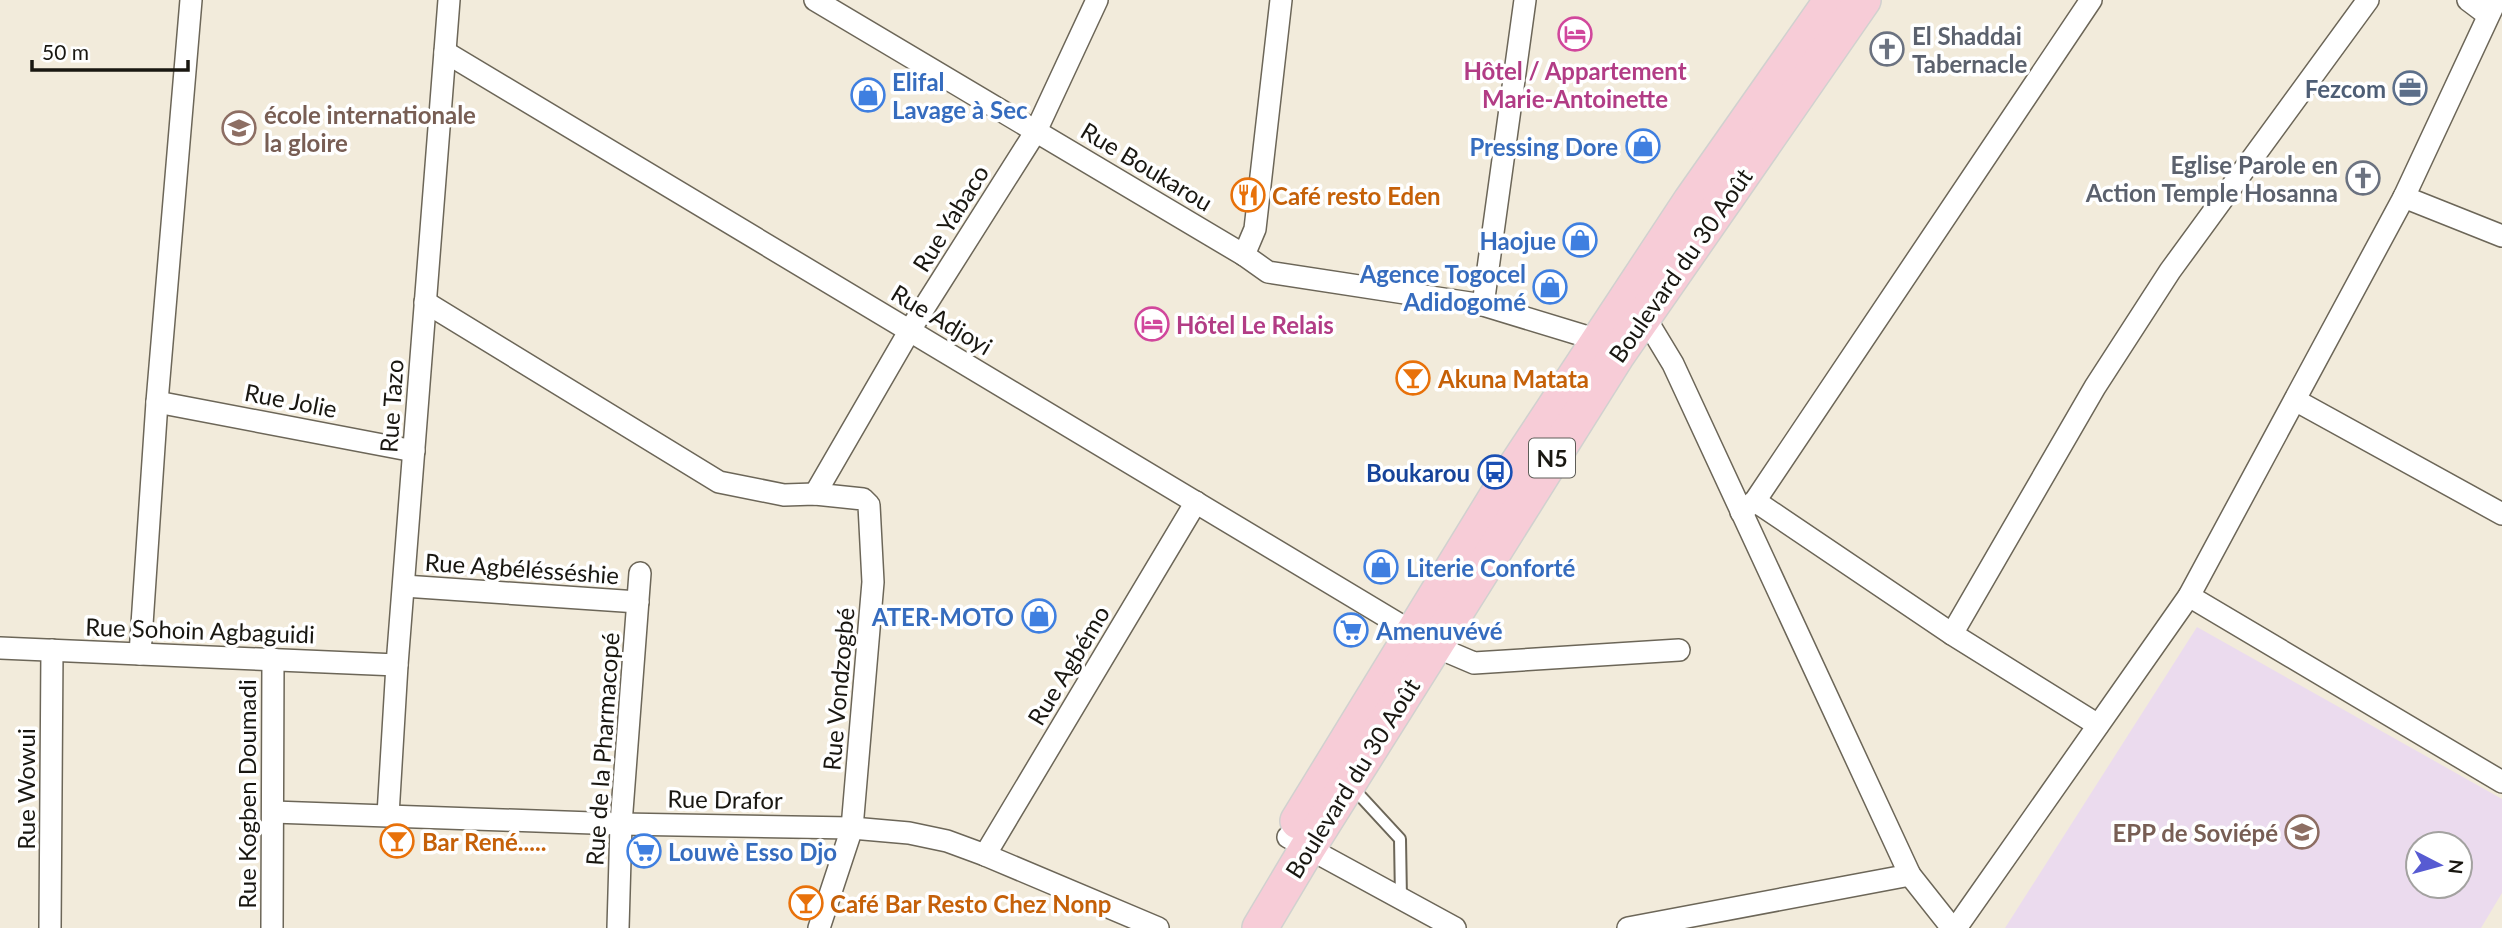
<svg xmlns="http://www.w3.org/2000/svg" width="2502" height="928" viewBox="0 0 2502 928" font-family="Lato,sans-serif">
<style>
.education{fill:#ebdbee;fill-rule:evenodd}
.lines{fill:none;stroke-linecap:round;stroke-linejoin:round}
.service-casing{stroke:#6c6658;stroke-width:14}
.minor-casing{stroke:#6c6658;stroke-width:24}
.trunk-casing{stroke:#d1d1cf;stroke-width:38}
.service{stroke:#fff;stroke-width:10}
.minor{stroke:#fff;stroke-width:21}
.trunk{stroke:#f7ccd7;stroke-width:35}
.labels{text-anchor:middle;dominant-baseline:central;stroke-width:7;stroke-linejoin:round;paint-order:stroke}
.shield{fill:#fff;stroke:#5e5d58;stroke-width:2}
.shield-label{font-size:23px;font-weight:bold;fill:#191711}
.worship-label{font-size:24px;font-weight:bold;fill:#5b616d;stroke:#fff;text-anchor:start}
.hotel-label{font-size:24px;font-weight:bold;fill:#b23c85;stroke:#fff}
.shop-label{font-size:24px;font-weight:bold;fill:#366cbe;stroke:#fff;text-anchor:start}
.service-label{font-size:24px;font-weight:bold;fill:#4e5e75;stroke:#fff;text-anchor:end}
.education-label{font-size:24px;font-weight:bold;fill:#785e54;stroke:#fff;text-anchor:start}
.street-label{font-size:24px;fill:#191711;stroke:#fff}
.food-label{font-size:24px;font-weight:bold;fill:#c56008;stroke:#fff;text-anchor:start}
.transit-label{font-size:24px;font-weight:bold;fill:#164399;stroke:#fff;text-anchor:end}
</style>
<rect width="100%" height="100%" fill="#f2ebdb"/>
<path class="education" d="M2197,627L2502,799V893L2481,928H2005ZM2418,844H2460V886H2418Z"/>
<g class="lines">
<defs>
<path id="service" d="M1352,787L1400,839L1401,899"/>
<g id="minor">
<path d="M815,0L1244,255L1268,272L1483,305L1598,340"/>
<path d="M2468,0L2488,15"/>
<path d="M445,52L1412,632"/>
<path d="M2404,197L2502,236"/>
<path d="M1244,255L1255,229L1281,0"/>
<path d="M425,302L719,482L784,495L815,494L863,499L869,505L873,582L852,828L819,928"/>
<path d="M1483,305L1525,0"/>
<path d="M1644,316L1673,364L1910,875L1952,928"/>
<path d="M2295,400L2502,514"/>
<path d="M157,402L414,451"/>
<path d="M815,494L910,330L1036,131L1097,0"/>
<path d="M1755,501L1952,634L2098,725"/>
<path d="M1741,512L1755,501L2091,0"/>
<path d="M404,586L638,602"/>
<path d="M2189,596L2502,782"/>
<path d="M1952,634L2095,387L2170,271L2368,0"/>
<path d="M1434,646L1474,663L1679,650"/>
<path d="M0,648L397,665"/>
<path d="M140,654L157,402L191,0"/>
<path d="M273,812L621,824L852,828L909,833L947,841L985,855L1158,928"/>
<path d="M388,815L397,665L449,0"/>
<path d="M1288,837L1455,928"/>
<path d="M985,855L1196,502"/>
<path d="M50,928L52,650"/>
<path d="M272,928L273,659"/>
<path d="M618,928L621,824L640,573"/>
<path d="M1628,928L1910,875"/>
<path d="M1956,928L2189,596L2404,197L2496,0"/>
</g>
<g id="trunk">
<path d="M1298,821L1507,480L1691,201L1832,0"/>
<path d="M1260,928L1307,849L1617,355L1863,0"/>
</g>
</defs>
<use href="#service" class="service-casing"/>
<use href="#minor" class="minor-casing"/>
<use href="#trunk" class="trunk-casing"/>
<use href="#service" class="service"/>
<use href="#minor" class="minor"/>
<use href="#trunk" class="trunk"/>
</g>
<defs>
<symbol id="hotel-ring" viewBox="-11 -11 22 22"><circle r="9.5" fill="#fff" stroke="#d1479c" stroke-width="1.5"/><path d="M-6-4.5h1.5V1H6V5H4.5V3h-9V5H-6ZM-4 0a1.8 1.8 0 1 1 3.6 0ZM.5 0V-2.5h3Q6-2.5 6 0Z" fill="#d1479c"/></symbol>
<symbol id="church-ring" viewBox="-11 -11 22 22"><circle r="9.5" fill="#fff" stroke="#6b7280" stroke-width="1.5"/><path d="M-1.2-6h2.4v3.5h3.3v2.4h-3.3V6h-2.4V-.1h-3.3v-2.4h3.3Z" fill="#6b7280"/></symbol>
<symbol id="office-ring" viewBox="-11 -11 22 22"><circle r="9.5" fill="#fff" stroke="#5c6f8a" stroke-width="1.5"/><path d="M-6-3h4V-5.5h4V-3h4V5H-6ZM-1-4.5V-3h2v-1.5ZM-6 0V1H6V0Z" fill="#5c6f8a"/></symbol>
<symbol id="shop-ring" viewBox="-11 -11 22 22"><circle r="9.5" fill="#fff" stroke="#3f7fe0" stroke-width="1.5"/><path d="M-5-2.5h2.3a2.7 3.5 0 0 1 5.4 0H5L5.5 6h-11ZM-1.5-2.5h3a1.5 2.3 0 0 0-3 0Z" fill="#3f7fe0"/></symbol>
<symbol id="school-ring" viewBox="-11 -11 22 22"><circle r="9.5" fill="#fff" stroke="#8d6e63" stroke-width="1.5"/><path d="M0-5L7-2L0 1L-7-2ZM-4 1L0 2.5L4 1V4Q0 6-4 4Z" fill="#8d6e63"/></symbol>
<symbol id="restaurant-ring" viewBox="-11 -11 22 22"><circle r="9.5" fill="#fff" stroke="#e8710a" stroke-width="1.5"/><path d="M-5-6h1v4h1v-4h1v4h1v-4h1v5L-1.5 .5V6h-2V.5L-5-1ZM5-6V6H3V1.5H1.5Q1.5-4 5-6Z" fill="#e8710a"/></symbol>
<symbol id="bar-ring" viewBox="-11 -11 22 22"><circle r="9.5" fill="#fff" stroke="#e8710a" stroke-width="1.5"/><path d="M-6-5H6L.8 .8V4.5H3.5V6h-7V4.5H-.8V.8Z" fill="#e8710a"/></symbol>
<symbol id="bus-ring" viewBox="-11 -11 22 22"><circle r="9.5" fill="#fff" stroke="#1a4fb4" stroke-width="1.5"/><path d="M-5-6H5V4H4V6H2V4H-2V6H-4V4H-5ZM-3.5-4V0h7V-4ZM-3.5 1.2v1.5H-2V1.2ZM2 1.2v1.5H3.5V1.2Z" fill="#1a4fb4"/></symbol>
<symbol id="supermarket-ring" viewBox="-11 -11 22 22"><circle r="9.5" fill="#fff" stroke="#3f7fe0" stroke-width="1.5"/><path d="M-6-5.5h2.5l.6 2H6L4.5 2H-2.5L-4.4-4H-6ZM-1.5 3.2a1.3 1.3 0 1 0 .1 0ZM3 3.2a1.3 1.3 0 1 0 .1 0Z" fill="#3f7fe0"/></symbol>
</defs>
<g fill-rule="evenodd">
<use href="#hotel-ring" x="1556" y="15" width="38" height="38"/>
<use href="#church-ring" x="1868" y="30" width="38" height="38"/>
<use href="#office-ring" x="2391" y="69" width="38" height="38"/>
<use href="#shop-ring" x="849" y="76" width="38" height="38"/>
<use href="#school-ring" x="220" y="109" width="38" height="38"/>
<use href="#shop-ring" x="1624" y="127" width="38" height="38"/>
<use href="#church-ring" x="2344" y="159" width="38" height="38"/>
<use href="#restaurant-ring" x="1229" y="176" width="38" height="38"/>
<use href="#shop-ring" x="1561" y="221" width="38" height="38"/>
<use href="#shop-ring" x="1531" y="268" width="38" height="38"/>
<use href="#hotel-ring" x="1133" y="305" width="38" height="38"/>
<use href="#bar-ring" x="1394" y="359" width="38" height="38"/>
<use href="#bus-ring" x="1476" y="453" width="38" height="38"/>
<use href="#shop-ring" x="1362" y="548" width="38" height="38"/>
<use href="#shop-ring" x="1020" y="597" width="38" height="38"/>
<use href="#supermarket-ring" x="1332" y="611" width="38" height="38"/>
<use href="#school-ring" x="2283" y="813" width="38" height="38"/>
<use href="#bar-ring" x="378" y="822" width="38" height="38"/>
<use href="#supermarket-ring" x="625" y="832" width="38" height="38"/>
<use href="#bar-ring" x="787" y="884" width="38" height="38"/>
</g>
<g class="labels">
<rect class="shield" x="1529" y="438.5" width="46" height="39" rx="5"/>
<g class="shield-label">
<text x="1552" y="458">N5</text>
</g>
<g class="worship-label">
<text x="1912" y="35">El Shaddai<tspan x="1912" dy="28">Tabernacle</tspan></text>
<text x="2338" y="164" text-anchor="end">Eglise Parole en<tspan x="2338" dy="28">Action Temple Hosanna</tspan></text>
</g>
<g class="hotel-label">
<text x="1575" y="70">Hôtel / Appartement<tspan x="1575" dy="28">Marie-Antoinette</tspan></text>
<text x="1176" y="324" text-anchor="start">Hôtel Le Relais</text>
</g>
<g class="shop-label">
<text x="892" y="81">Elifal<tspan x="892" dy="28">Lavage à Sec</tspan></text>
<text x="1618" y="146" text-anchor="end">Pressing Dore</text>
<text x="1556" y="240" text-anchor="end">Haojue</text>
<text x="1526" y="273" text-anchor="end">Agence Togocel<tspan x="1526" dy="28">Adidogomé</tspan></text>
<text x="1406" y="567">Literie Conforté</text>
<text x="1014" y="616" text-anchor="end">ATER-MOTO</text>
<text x="1376" y="630">Amenuvévé</text>
<text x="668" y="851">Louwè Esso Djo</text>
</g>
<g class="service-label">
<text x="2386" y="88">Fezcom</text>
</g>
<g class="education-label">
<text x="264" y="114">école internationale<tspan x="264" dy="28">la gloire</tspan></text>
<text x="2278" y="832" text-anchor="end">EPP de Soviépé</text>
</g>
<g class="street-label">
<text transform="translate(1147 166) rotate(31)">Rue Boukarou</text>
<text transform="translate(950 218) rotate(-58)">Rue Yabaco</text>
<text transform="translate(1680 265) rotate(-55)">Boulevard du 30 Août</text>
<text transform="translate(942 319) rotate(31)">Rue Adjoyi</text>
<text transform="translate(291 400) rotate(11)">Rue Jolie</text>
<text transform="translate(391 406) rotate(-86)">Rue Tazo</text>
<text transform="translate(522 568) rotate(4)">Rue Agbélésséshie</text>
<text transform="translate(200 630) rotate(2)">Rue Sohoin Agbaguidi</text>
<text transform="translate(1068 665) rotate(-59)">Rue Agbémo</text>
<text transform="translate(838 689) rotate(-85)">Rue Vondzogbé</text>
<text transform="translate(602 749) rotate(-86)">Rue de la Pharmacopé</text>
<text transform="translate(1352 778) rotate(-58)">Boulevard du 30 Août</text>
<text transform="translate(25 789) rotate(-90)">Rue Wowui</text>
<text transform="translate(246 794) rotate(-90)">Rue Kogben Doumadi</text>
<text transform="translate(725 799) rotate(1)">Rue Drafor</text>
</g>
<g class="food-label">
<text x="1272" y="195">Café resto Eden</text>
<text x="1438" y="378">Akuna Matata</text>
<text x="422" y="841">Bar René.....</text>
<text x="830" y="903">Café Bar Resto Chez Nonp</text>
</g>
<g class="transit-label">
<text x="1470" y="472">Boukarou</text>
</g>
</g>
<g transform="translate(2439 865) rotate(96)"><circle r="33" fill="#ffffff" stroke="#a3a2a0" stroke-width="2"/>
<path d="M0-5L12 26L0 18L-12 26Z" fill="#575bd2"/>
<text y="-10" font-size="19" font-weight="bold" text-anchor="middle" fill="#191711">N</text>
</g>
<path d="M32 60v10h156v-10" fill="none" stroke="#191711" stroke-width="3.5"/>
<text x="42" y="60" font-size="21" fill="#191711" stroke="#ffffff" stroke-width="5" paint-order="stroke">50 m</text>
</svg>
